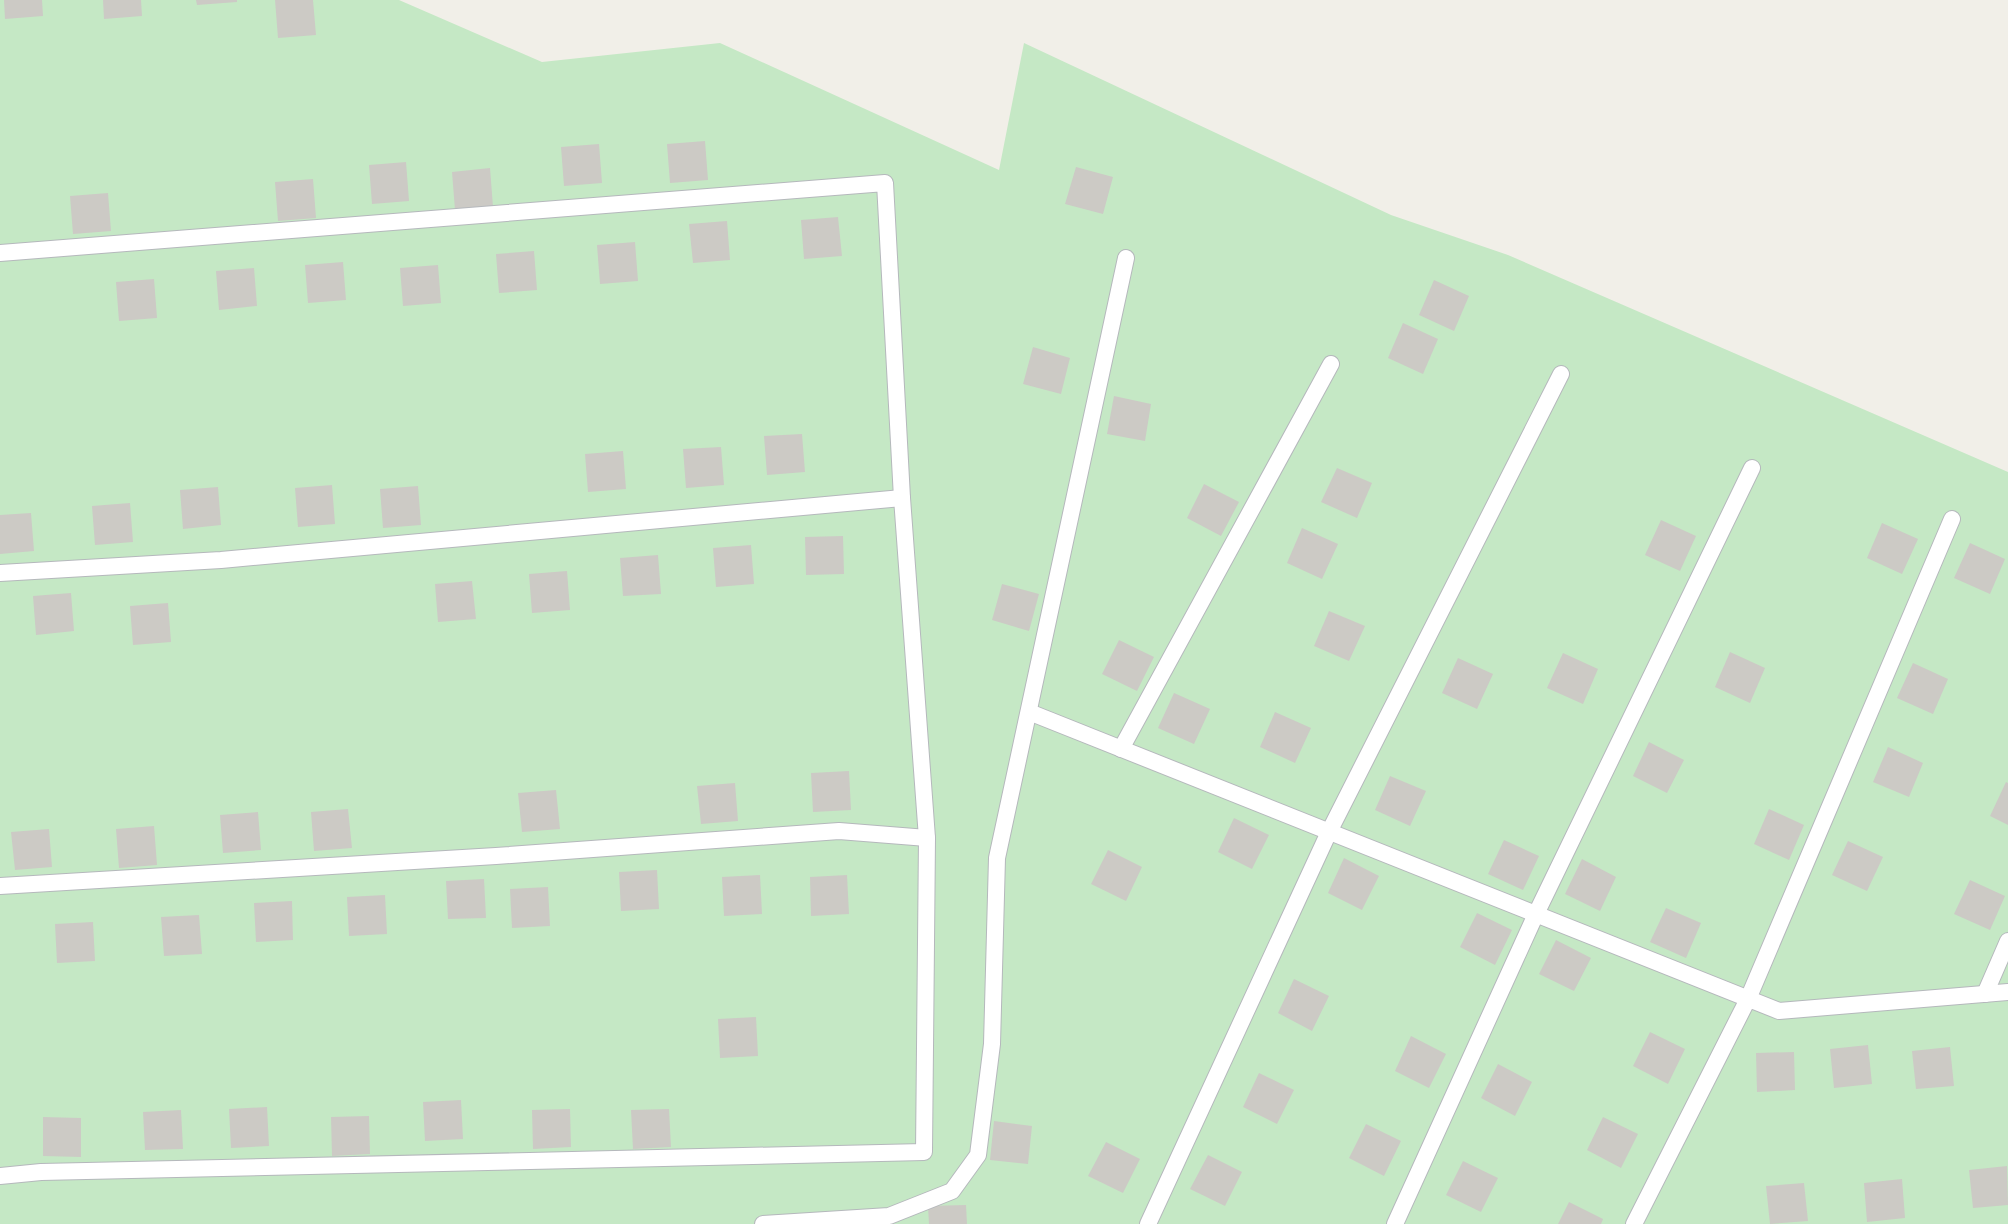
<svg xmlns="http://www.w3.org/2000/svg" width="2008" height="1224" viewBox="0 0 2008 1224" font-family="'Work Sans',sans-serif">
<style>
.green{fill:#c5e8c5}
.building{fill:#cccac5}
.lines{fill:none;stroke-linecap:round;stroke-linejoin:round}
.service-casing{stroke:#b5b8bc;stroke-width:18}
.service{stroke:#fff;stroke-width:16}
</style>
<rect width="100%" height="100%" fill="#f1efe8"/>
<path class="green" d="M0,0H399L542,62L720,43L999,170L1024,43L1391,215L1508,255L2008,472V1224H0Z"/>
<g class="building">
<path d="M4,0H42L43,16L5,19Z"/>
<path d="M103,0H141L142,16L104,19Z"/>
<path d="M196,0H237V2L197,5Z"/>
<path d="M275,0H313L316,35L278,38Z"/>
<path d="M705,141L708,180L670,183L667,144Z"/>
<path d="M599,144L602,183L564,186L561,147Z"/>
<path d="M406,162L409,201L372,204L369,165Z"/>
<path d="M1076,167L1113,177L1103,214L1065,204Z"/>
<path d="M490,168L493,207L455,210L452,172Z"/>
<path d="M313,179L316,218L278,221L275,182Z"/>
<path d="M108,193L111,231L73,234L70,196Z"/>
<path d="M838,217L842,256L804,259L801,220Z"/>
<path d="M727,221L730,260L693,263L689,224Z"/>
<path d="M635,242L638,281L600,284L597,245Z"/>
<path d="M534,251L537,290L499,293L496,254Z"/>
<path d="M343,262L346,300L308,303L305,265Z"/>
<path d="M438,265L441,303L403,306L400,268Z"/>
<path d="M254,268L257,306L219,310L216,271Z"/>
<path d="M154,279L157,318L119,321L116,282Z"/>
<path d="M1434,280L1469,296L1454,331L1419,315Z"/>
<path d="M1403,323L1438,339L1423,374L1388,358Z"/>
<path d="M1033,347L1070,358L1061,394L1023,384Z"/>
<path d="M1114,396L1151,404L1145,441L1107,434Z"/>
<path d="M802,434L805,472L767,475L764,436Z"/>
<path d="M721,447L724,485L686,488L683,449Z"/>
<path d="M623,451L626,489L588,492L585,454Z"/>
<path d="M1337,468L1372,483L1357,518L1321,502Z"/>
<path d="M1204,484L1239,502L1221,536L1187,518Z"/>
<path d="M332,485L335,524L298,527L295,488Z"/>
<path d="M418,486L421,525L383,528L380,489Z"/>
<path d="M218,487L221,525L183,529L180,490Z"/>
<path d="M130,503L133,542L95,545L92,506Z"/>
<path d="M31,513L34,551L0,554V515Z"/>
<path d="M1661,520L1696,536L1680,571L1645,555Z"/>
<path d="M1882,523L1918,539L1902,574L1867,558Z"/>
<path d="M1302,528L1338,544L1322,579L1287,563Z"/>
<path d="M843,536L844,574L806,575L805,537Z"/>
<path d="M1970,543L2005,559L1990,594L1954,578Z"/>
<path d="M751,545L754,584L716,587L713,548Z"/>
<path d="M658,555L661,594L623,596L620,558Z"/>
<path d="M567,571L570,610L532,613L529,574Z"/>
<path d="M472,581L476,619L438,622L435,584Z"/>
<path d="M1002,584L1039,594L1029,631L992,620Z"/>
<path d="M71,593L74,631L36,635L33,596Z"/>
<path d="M168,603L171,642L133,645L130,606Z"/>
<path d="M1329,611L1365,626L1349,661L1314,646Z"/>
<path d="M1119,640L1154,657L1137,691L1102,674Z"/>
<path d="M1730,652L1765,668L1750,703L1715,687Z"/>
<path d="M1563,653L1598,669L1583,704L1547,688Z"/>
<path d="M1458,658L1493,674L1477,709L1442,693Z"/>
<path d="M1913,663L1948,679L1933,714L1897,698Z"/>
<path d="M1174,693L1210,709L1194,744L1158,728Z"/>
<path d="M1275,712L1311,728L1295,763L1260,747Z"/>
<path d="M1649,742L1684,760L1667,793L1633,776Z"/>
<path d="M1888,747L1923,763L1909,797L1873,782Z"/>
<path d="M849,771L851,810L813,812L811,773Z"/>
<path d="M1390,776L1426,791L1410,826L1375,810Z"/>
<path d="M2006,782L2008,783V825L1990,816Z"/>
<path d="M735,783L738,821L701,824L697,786Z"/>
<path d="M556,790L560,829L522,832L518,793Z"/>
<path d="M348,809L352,848L314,851L311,812Z"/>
<path d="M1769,809L1804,825L1789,860L1754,844Z"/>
<path d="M258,812L261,850L223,853L220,815Z"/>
<path d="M1234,818L1269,835L1252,869L1218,852Z"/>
<path d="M154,826L157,865L119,868L116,829Z"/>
<path d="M49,829L52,867L15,870L11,832Z"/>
<path d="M1504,840L1539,856L1523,890L1488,874Z"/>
<path d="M1848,841L1883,857L1867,891L1832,875Z"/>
<path d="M1108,850L1142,867L1126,901L1091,884Z"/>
<path d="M1344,858L1379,876L1362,910L1328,893Z"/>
<path d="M1582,859L1616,877L1600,911L1565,894Z"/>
<path d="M657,870L659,909L621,911L619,872Z"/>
<path d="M760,875L762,914L724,916L722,877Z"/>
<path d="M847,875L849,914L811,916L810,877Z"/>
<path d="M484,879L486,918L448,919L446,881Z"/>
<path d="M1970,880L2005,896L1990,930L1954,914Z"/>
<path d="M548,887L550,926L512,928L510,889Z"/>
<path d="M385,895L387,934L349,936L347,897Z"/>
<path d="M292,901L293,940L256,942L254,903Z"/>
<path d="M1666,908L1701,923L1686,958L1650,942Z"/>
<path d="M1477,913L1512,930L1495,965L1460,947Z"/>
<path d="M199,915L202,954L164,956L161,917Z"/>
<path d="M93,922L95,961L57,963L55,924Z"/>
<path d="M1556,940L1591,958L1574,991L1539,974Z"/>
<path d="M1294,979L1329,996L1312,1031L1278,1013Z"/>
<path d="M756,1017L758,1056L720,1058L718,1019Z"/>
<path d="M1650,1032L1685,1049L1668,1084L1633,1066Z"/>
<path d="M1411,1036L1446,1054L1429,1088L1395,1071Z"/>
<path d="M1868,1045L1872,1084L1834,1088L1830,1049Z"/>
<path d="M1950,1047L1954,1086L1916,1089L1912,1051Z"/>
<path d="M1794,1052L1795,1090L1757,1092L1756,1053Z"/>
<path d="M1498,1064L1532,1082L1515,1116L1481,1098Z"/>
<path d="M1259,1073L1294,1090L1277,1124L1243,1107Z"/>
<path d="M461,1100L463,1139L425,1141L423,1102Z"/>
<path d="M267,1107L269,1146L231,1148L229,1109Z"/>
<path d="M570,1109L571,1147L533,1149L532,1110Z"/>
<path d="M669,1109L671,1147L633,1149L631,1110Z"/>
<path d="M181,1110L183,1149L145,1150L143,1112Z"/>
<path d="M369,1116L370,1154L332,1156L331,1117Z"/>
<path d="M43,1117L81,1118V1157L43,1156Z"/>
<path d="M1603,1117L1638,1134L1621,1168L1587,1150Z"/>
<path d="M994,1121L1032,1126L1028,1164L990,1160Z"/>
<path d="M1366,1124L1401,1141L1384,1176L1349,1158Z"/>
<path d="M1106,1142L1140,1159L1123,1193L1088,1176Z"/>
<path d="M1208,1155L1242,1172L1225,1206L1190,1189Z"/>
<path d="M1463,1161L1498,1178L1481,1212L1446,1195Z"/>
<path d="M2007,1166L2008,1205L1973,1208L1969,1170Z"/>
<path d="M1902,1179L1905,1218L1867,1222L1864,1183Z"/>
<path d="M1804,1183L1808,1221L1770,1224L1766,1186Z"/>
<path d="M1569,1202L1603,1219L1601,1224H1558Z"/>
<path d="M966,1205L967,1224H929L928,1206Z"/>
</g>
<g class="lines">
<defs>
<g id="service">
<path d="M0,253L885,183L902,498L927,838L924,1152L41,1172L0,1176"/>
<path d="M0,573L221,560L902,498"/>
<path d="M1029,712L1779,1011L2008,992"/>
<path d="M1121,749L1331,364"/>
<path d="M0,886L496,856L839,831L927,838"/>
<path d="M1985,994L2008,941"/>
<path d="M763,1224L889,1216L952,1191L978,1155L992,1044L997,858L1126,258"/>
<path d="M1148,1224L1329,832L1561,374"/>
<path d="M1395,1224L1536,914L1752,468"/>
<path d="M1634,1224L1748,999L1952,519"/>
</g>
</defs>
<use href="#service" class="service-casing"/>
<use href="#service" class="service"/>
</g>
</svg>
